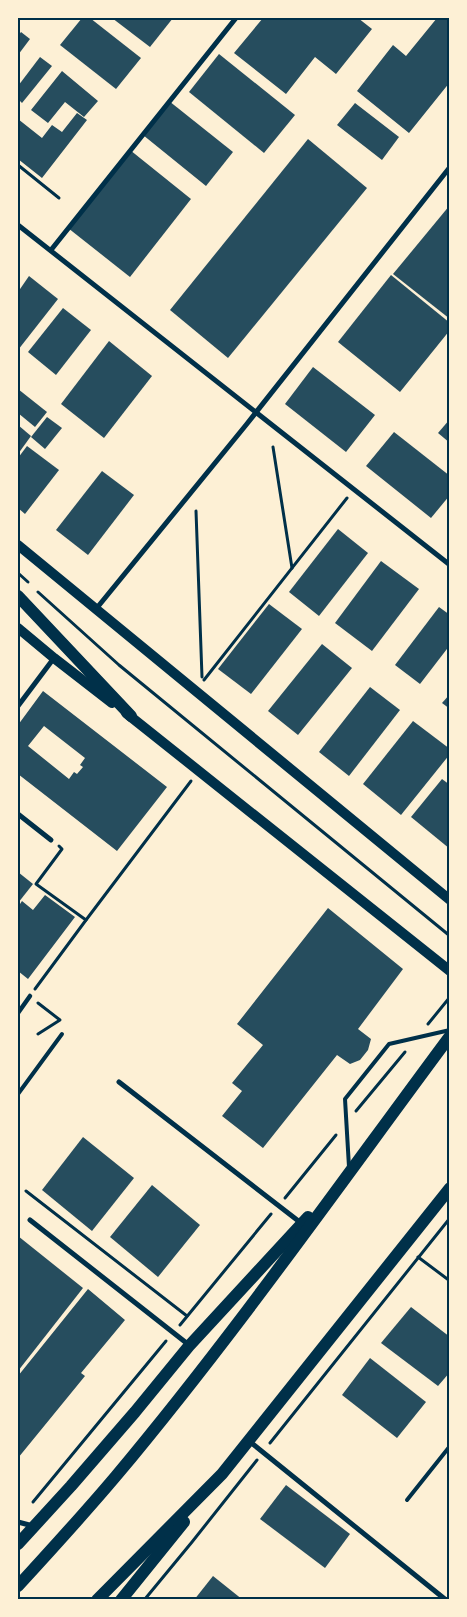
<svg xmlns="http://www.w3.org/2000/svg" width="467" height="1617" viewBox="0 0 467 1617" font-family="Spectral,serif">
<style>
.building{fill:#264d5e;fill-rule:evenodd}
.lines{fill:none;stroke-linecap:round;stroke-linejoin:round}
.path{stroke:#003049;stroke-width:3}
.service{stroke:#003049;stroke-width:4}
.pedestrian{stroke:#003049;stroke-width:4.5}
.minor{stroke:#003049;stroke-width:5}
.secondary{stroke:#003049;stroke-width:10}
.primary{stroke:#003049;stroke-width:12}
.neatline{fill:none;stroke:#003049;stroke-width:2}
</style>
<rect width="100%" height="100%" fill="#fdf0d5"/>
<g class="building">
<path d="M82,18H90L141,58L116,89L60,45Z"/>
<path d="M112,18H173L150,47Z"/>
<path d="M263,18H358L372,29L336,74L315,57L286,94L234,53Z"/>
<path d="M437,18H450V82L409,133L357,91L393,45L406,56Z"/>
<path d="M21,32L30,39L18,55V36Z"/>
<path d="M219,54L295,115L264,153L189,92Z"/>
<path d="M40,57L52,66L22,103L18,99V86Z"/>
<path d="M62,71L98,101L84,117L65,102L48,123L31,110Z"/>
<path d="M169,101L233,152L206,186L143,135Z"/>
<path d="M355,103L399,137L382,160L337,125Z"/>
<path d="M77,113L87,120L42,178L18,159V119L42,138L52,125L62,132Z"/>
<path d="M308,139L367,188L228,358L170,310Z"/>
<path d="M130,150L191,199L130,277L68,228Z"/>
<path d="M450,205V319L393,274Z"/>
<path d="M391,275L450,323V330L400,392L338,342Z"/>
<path d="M29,276L58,299L18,350V292Z"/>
<path d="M63,308L91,330L56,375L28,352Z"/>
<path d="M109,341L152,376L104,438L61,404Z"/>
<path d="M313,367L375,415L346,452L285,404Z"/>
<path d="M18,389L47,412L35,427L18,413Z"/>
<path d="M47,417L62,428L45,449L31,437Z"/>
<path d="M450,419V443L438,433Z"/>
<path d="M18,425L31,436L18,454Z"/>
<path d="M394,432L450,476V495L431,518L366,466Z"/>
<path d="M27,446L59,470L25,514L18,508V458Z"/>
<path d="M102,471L134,495L88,555L56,530Z"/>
<path d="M338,529L368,553L319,616L289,592Z"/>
<path d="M381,561L419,589L372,651L335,623Z"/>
<path d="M269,604L302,629L251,694L218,669Z"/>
<path d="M439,607L450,615V645L420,684L395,665Z"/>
<path d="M322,644L352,668L298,735L268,711Z"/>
<path d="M370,687L400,710L349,776L319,752Z"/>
<path d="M43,691L167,787L117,851L18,774V725ZM44,726L85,758L80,765L83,767L77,774L74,772L69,779L28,746Z"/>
<path d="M450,694V709L442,703Z"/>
<path d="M413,721L450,749V754L401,815L363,784Z"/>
<path d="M442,779L450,785V849L411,817Z"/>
<path d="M18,872L33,884L18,903Z"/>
<path d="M45,895L75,917L28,979L18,971V907L22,901L33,910Z"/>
<path d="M328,908L403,969L358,1029L371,1039L368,1050L360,1060L350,1064L337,1055L263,1148L222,1116L242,1091L232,1083L263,1045L237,1024Z"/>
<path d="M83,1137L134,1178L92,1231L42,1190Z"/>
<path d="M152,1185L200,1225L158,1277L110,1237Z"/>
<path d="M18,1236L83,1288L18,1371Z"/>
<path d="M88,1289L125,1320L81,1373L85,1376L18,1458V1376Z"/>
<path d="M411,1307L450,1337V1372L438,1386L381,1343Z"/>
<path d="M370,1358L426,1402L397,1438L342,1395Z"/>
<path d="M286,1485L350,1534L325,1568L260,1519Z"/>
<path d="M213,1576L243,1600H194Z"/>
</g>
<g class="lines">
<g class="path">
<path d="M18,165L59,198"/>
<path d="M273,447L292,568"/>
<path d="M196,511L202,677"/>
<path d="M18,573L28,582"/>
<path d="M38,592L119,665L450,936"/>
<path d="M204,680L347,498"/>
<path d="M86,920L191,781"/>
<path d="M35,989L86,920L36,884L62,849L59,846"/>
<path d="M428,1024L450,997"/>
<path d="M38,1034L60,1020L38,1003"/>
<path d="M356,1111L405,1052"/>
<path d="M26,1191L187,1316"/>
<path d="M285,1198L336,1135"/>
<path d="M418,1257L450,1281"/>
<path d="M180,1325L271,1214"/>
<path d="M270,1443L450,1218"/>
<path d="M33,1502L166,1341"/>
<path d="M145,1599L192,1542L257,1460"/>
</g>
<g class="service">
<path d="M18,1094L62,1034"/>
<path d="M349,1167L345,1099L389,1044L450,1030"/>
<path d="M407,1500L450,1446"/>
</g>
<path class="pedestrian" d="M18,1013L30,996"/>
<g class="minor">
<path d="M18,225L450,565"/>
<path d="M51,250L236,18"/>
<path d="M96,609L246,425L450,167"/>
<path d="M18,706L54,658"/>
<path d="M18,814L51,840"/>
<path d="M119,1082L301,1223"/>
<path d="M30,1220L189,1345"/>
<path d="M249,1441L446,1600"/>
<path d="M18,1522L33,1526"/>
</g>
<g class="secondary">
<path d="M18,545L450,900"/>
<path d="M18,628L54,658L112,703"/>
<path d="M126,713L450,971"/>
</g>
<g class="primary">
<path d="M18,596L131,716"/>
<path d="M18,1544L71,1486L135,1412L189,1346L308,1217"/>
<path d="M18,1586C51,1550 84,1514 116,1476C234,1335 340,1184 450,1036"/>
<path d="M97,1600L222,1474L450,1188"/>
<path d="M121,1600L184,1522"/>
</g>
</g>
<rect width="467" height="1617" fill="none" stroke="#fdf0d5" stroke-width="38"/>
<rect x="19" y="19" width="429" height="1579" class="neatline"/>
</svg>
